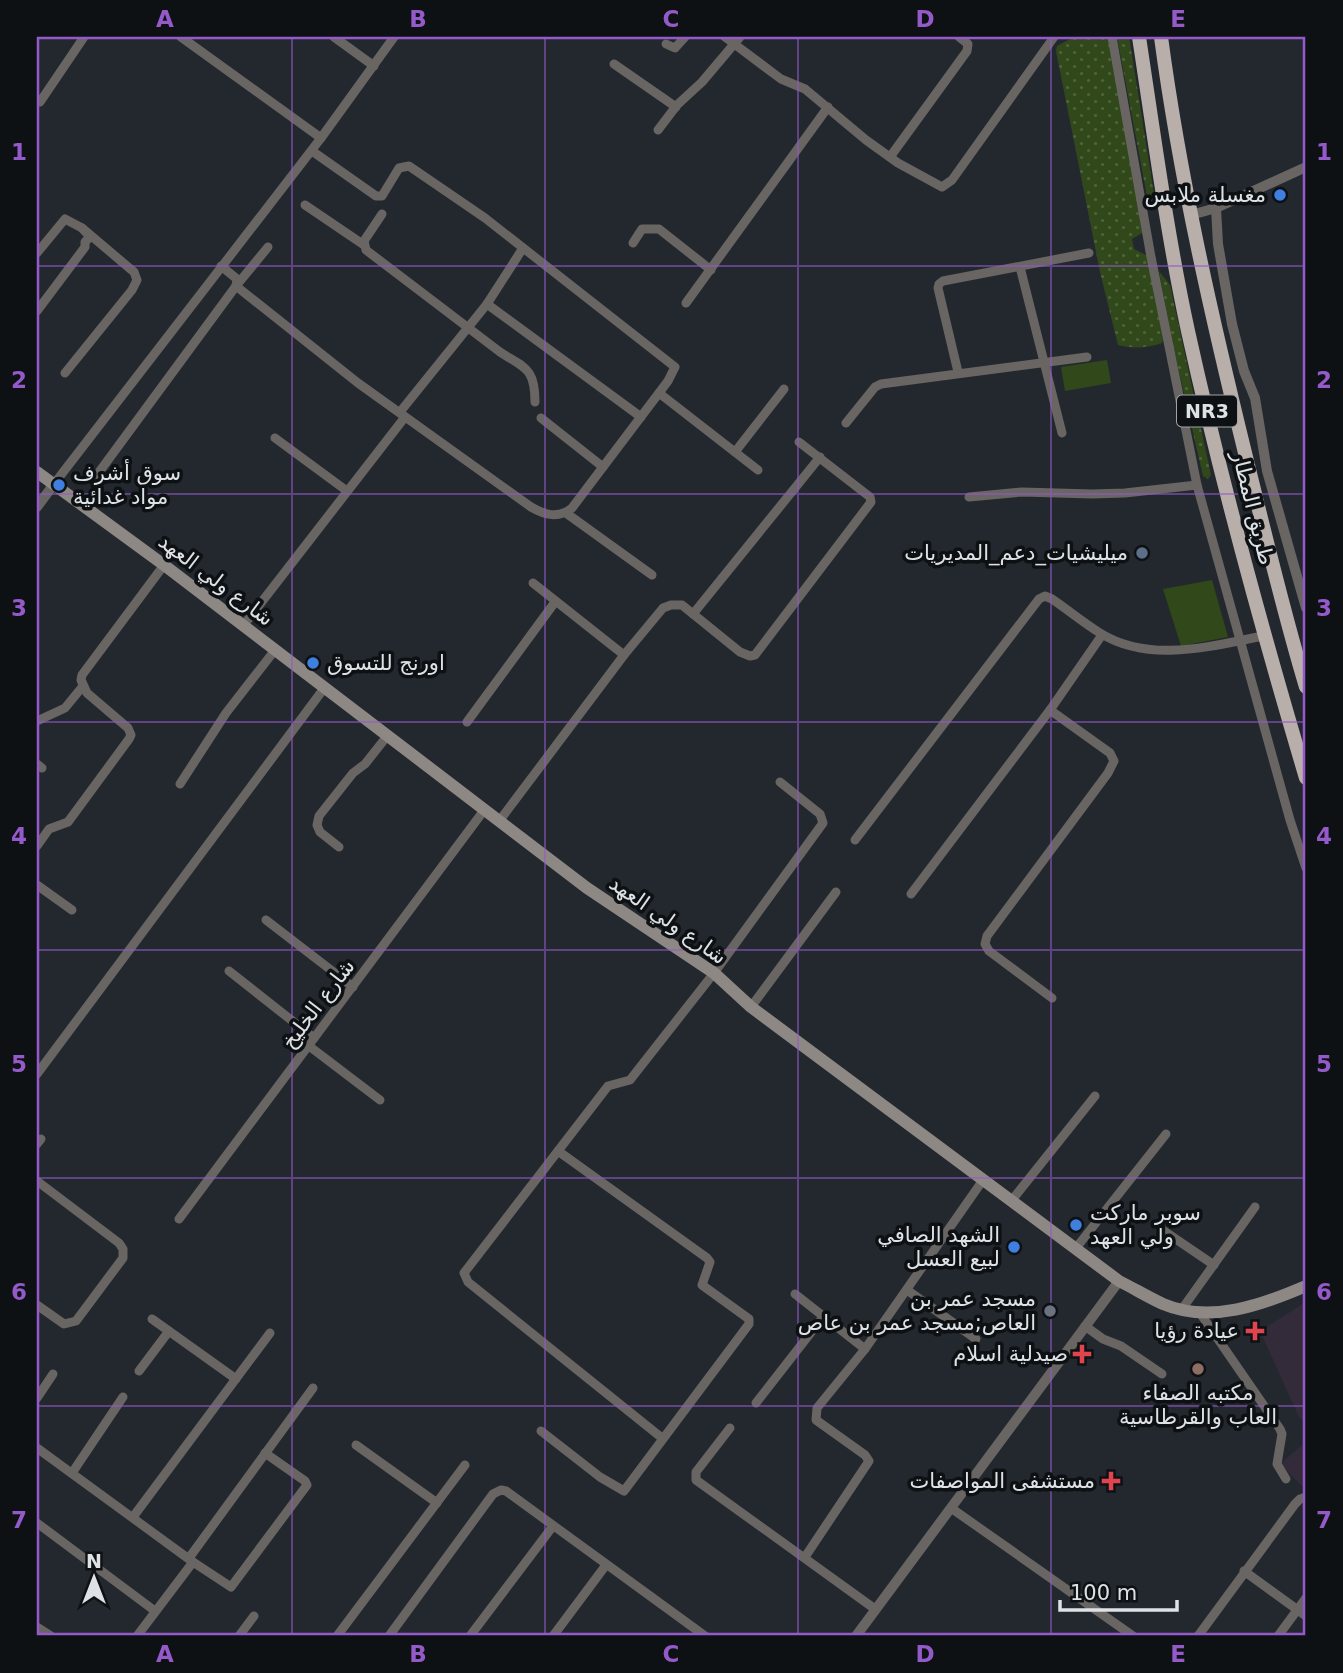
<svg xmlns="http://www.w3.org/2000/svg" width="1343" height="1673" viewBox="0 0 1343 1673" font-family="'DejaVu Sans','Noto Sans Arabic',sans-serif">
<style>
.education{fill:#342b3a}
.grass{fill:url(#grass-dots)}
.garden{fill:#31481a}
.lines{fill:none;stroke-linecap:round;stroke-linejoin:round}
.minor{stroke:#696563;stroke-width:9}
.tertiary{stroke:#696563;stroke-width:10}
.secondary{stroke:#8e8884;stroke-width:12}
.trunk{stroke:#b8aeaa;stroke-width:14}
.grid{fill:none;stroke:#945ac9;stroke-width:2;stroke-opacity:0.55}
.shop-dot{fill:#3f7fe0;stroke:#0e1114;stroke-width:2.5}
.service-dot{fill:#5c6f8a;stroke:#0e1114;stroke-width:2.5}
.worship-dot{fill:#6b7280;stroke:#0e1114;stroke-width:2.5}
.health-dot{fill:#e0444e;stroke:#0e1114;stroke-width:2.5}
.education-dot{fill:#8d6e63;stroke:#0e1114;stroke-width:2.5}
.labels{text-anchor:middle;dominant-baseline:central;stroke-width:7;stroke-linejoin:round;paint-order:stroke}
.shield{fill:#0e1114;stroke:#a0a3a7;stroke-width:2}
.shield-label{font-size:19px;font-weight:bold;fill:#dee2e6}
.poi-label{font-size:21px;fill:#dee2e6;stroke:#0e1114;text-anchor:end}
.street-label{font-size:21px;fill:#dee2e6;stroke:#0e1114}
.neatline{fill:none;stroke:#945ac9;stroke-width:2.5}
.grid-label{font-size:23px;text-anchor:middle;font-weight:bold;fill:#945ac9}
</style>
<defs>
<pattern id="grass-dots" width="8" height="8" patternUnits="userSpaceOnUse" patternTransform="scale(1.75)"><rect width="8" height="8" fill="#31481a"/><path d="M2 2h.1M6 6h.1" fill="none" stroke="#4e623b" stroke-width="1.8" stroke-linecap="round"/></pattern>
</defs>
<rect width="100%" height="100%" fill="#23282f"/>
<g class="education">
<path d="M1306,1302V1424L1299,1417L1260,1331Z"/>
<path d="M1306,1442V1490L1280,1464Z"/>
</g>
<g class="grass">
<path d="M1074,37H1107L1110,39L1143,229L1142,233L1132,239L1134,249L1148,256L1163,340L1162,343C1148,348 1132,349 1118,345L1100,272L1056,51L1057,46Z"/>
<path d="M1117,37H1129L1132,55L1154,194L1150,212Z"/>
<path d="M1159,271L1170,285L1211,475L1208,479L1203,476L1174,350Z"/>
</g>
<g class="garden">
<path d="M1107,360L1111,383L1065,391L1061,367Z"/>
<path d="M1212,580L1228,637L1181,646L1163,589Z"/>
</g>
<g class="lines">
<g class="minor">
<path d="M181,37L321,138"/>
<path d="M334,37L374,66"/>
<path d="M725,37L781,79L805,89L866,140L898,163L942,187L952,180L1054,37"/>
<path d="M1112,37L1151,257L1197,485L1290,820L1306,868"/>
<path d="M666,44L675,48L685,37"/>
<path d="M614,64L676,107"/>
<path d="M40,102L84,37"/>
<path d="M658,130L677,105L702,82L740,37"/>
<path d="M890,157L967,51L968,44L959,37"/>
<path d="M305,205L364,245"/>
<path d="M382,214L364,241L366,250L500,352C524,368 535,367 535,402"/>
<path d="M633,243L642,229H659L711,270"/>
<path d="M37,253L65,219L82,228L90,237L85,242V247L37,311"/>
<path d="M221,266L237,279L236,286L358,383L531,507C545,515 558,519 572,508L668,381L675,367L485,218L409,166L399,168L382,196H376L312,151"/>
<path d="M1020,267L1062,433"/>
<path d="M686,303L828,107"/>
<path d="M487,304L641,417"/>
<path d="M958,372L938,288L939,284L943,281L1089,253"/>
<path d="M65,373L132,290L137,280L134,272L82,228"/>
<path d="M659,393L758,470"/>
<path d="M400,412L487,304L523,248"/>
<path d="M541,418L603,467"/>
<path d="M846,423L875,387L881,384L1087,357"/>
<path d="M275,438L347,491"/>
<path d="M735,452L784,389"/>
<path d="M97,475L236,286L268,247"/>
<path d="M54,484L321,138L394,37"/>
<path d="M969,497L1022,492L1092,494L1125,493L1197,485"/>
<path d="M566,513L652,575"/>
<path d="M533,583L624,655"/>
<path d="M693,614L820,457"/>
<path d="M243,626L405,417"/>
<path d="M1050,710L1110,753L1114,761L1108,773L987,936L985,944L989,951L1052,998"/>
<path d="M37,721L65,708L83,686"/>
<path d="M467,722L555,602"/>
<path d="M37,764L42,768"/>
<path d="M180,784L226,713L275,650"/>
<path d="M500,820L624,655L663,608L671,605H682L740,652L750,656L755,655L871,502L870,497L799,442"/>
<path d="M855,840L1039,599L1045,596L1052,599C1068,610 1084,623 1100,633C1150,664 1211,646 1263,636"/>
<path d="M37,846L49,829L68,822L129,739L131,735L128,728L87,693L81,680L82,675L164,565"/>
<path d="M339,847L320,832L317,825L319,816L353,773L365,764L388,735"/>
<path d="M37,885L72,910"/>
<path d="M911,894L1050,710L1102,635"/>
<path d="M266,920L353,987"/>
<path d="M229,971L314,1038"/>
<path d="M751,1007L836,892"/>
<path d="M309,1046L380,1100"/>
<path d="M37,1074L325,687"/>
<path d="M37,1144L41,1139"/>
<path d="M37,1181L119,1243L123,1249V1258L76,1321L64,1324L37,1305"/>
<path d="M1012,1200L1095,1096"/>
<path d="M179,1219L485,809"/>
<path d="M1164,1231L1214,1265"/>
<path d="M1076,1248L1166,1134"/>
<path d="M907,1290L976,1339"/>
<path d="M795,1294L865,1349"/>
<path d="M1182,1309L1255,1207"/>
<path d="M1200,1313L1280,1429L1282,1434L1277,1464L1286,1479"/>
<path d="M152,1319L236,1379"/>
<path d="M1085,1326L1103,1339L1121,1346L1162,1374"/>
<path d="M139,1371L169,1331"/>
<path d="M37,1398L53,1374"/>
<path d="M756,1403L823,1317"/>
<path d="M730,1428L696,1472V1480L875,1609"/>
<path d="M541,1431L600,1477L624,1491L749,1324V1319L702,1285L710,1262L707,1258L558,1151"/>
<path d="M662,1438L468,1282L464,1273L608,1086L630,1080L714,973L823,823L820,814L780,782"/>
<path d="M356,1445L437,1503"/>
<path d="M37,1448L193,1562L231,1587L307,1485L305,1481L265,1453"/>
<path d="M72,1473L123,1397"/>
<path d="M951,1508L1133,1636"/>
<path d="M133,1517L270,1333"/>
<path d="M37,1523L155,1611"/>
<path d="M805,1557L869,1461L865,1455L816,1420L817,1408L865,1349L983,1180"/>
<path d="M189,1558L313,1388"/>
<path d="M1244,1571L1306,1616"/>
<path d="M37,1627L51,1636"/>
<path d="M137,1636L193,1562"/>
<path d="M239,1636L254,1616"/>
<path d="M337,1636L465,1465"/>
<path d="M389,1636L493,1494L501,1490L506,1491L705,1636"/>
<path d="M470,1636L553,1526"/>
<path d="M553,1636L606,1565"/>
<path d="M1198,1636L1295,1504L1300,1499L1306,1497"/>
<path d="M1278,1636L1306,1598"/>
</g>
<g class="tertiary">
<path d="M1216,208L1218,244L1232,324L1244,371L1255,398L1267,471L1306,608"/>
<path d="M1191,215L1216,208L1306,167"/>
<path d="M37,507L54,484"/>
<path d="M856,1636L1119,1281"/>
</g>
<path class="secondary" d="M37,472L164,565L587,888L714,973L751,1007L1119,1281C1133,1288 1148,1297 1163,1304C1210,1324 1262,1305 1306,1286"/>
<g class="trunk">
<path d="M1139,37C1154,135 1167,234 1188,331C1221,481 1262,630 1306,778"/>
<path d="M1161,37C1180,179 1212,318 1246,457C1265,534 1283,611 1306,687"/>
</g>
</g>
<path class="grid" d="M292,37V1636M545,37V1636M798,37V1636M1051,37V1636M37,266H1306M37,494H1306M37,722H1306M37,950H1306M37,1178H1306M37,1406H1306"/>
<g class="shop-dot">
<circle cx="1280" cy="195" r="7"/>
<circle cx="59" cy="485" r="7"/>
<circle cx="313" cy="663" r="7"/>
<circle cx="1076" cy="1225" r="7"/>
<circle cx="1014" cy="1247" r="7"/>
</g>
<circle class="service-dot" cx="1142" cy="553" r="7"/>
<circle class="worship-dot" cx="1050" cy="1311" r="7"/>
<g class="health-dot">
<path d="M1251.5 1320.5h7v7h7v7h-7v7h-7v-7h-7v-7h7z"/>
<path d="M1078.5 1343.5h7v7h7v7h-7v7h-7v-7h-7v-7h7z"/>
<path d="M1107.5 1470.5h7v7h7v7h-7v7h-7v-7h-7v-7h7z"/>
</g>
<circle class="education-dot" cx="1198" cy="1369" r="7"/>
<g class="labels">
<rect class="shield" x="1177" y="395.5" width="60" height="31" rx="5"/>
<g class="shield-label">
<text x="1207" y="411">NR3</text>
</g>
<g class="poi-label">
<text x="1266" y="195">مغسلة ملابس</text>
<text x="73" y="473" text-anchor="start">سوق أشرف<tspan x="73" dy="24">مواد غدائية</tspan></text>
<text x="1128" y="553">ميليشيات_دعم_المديريات</text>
<text x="327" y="663" text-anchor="start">اورنج للتسوق</text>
<text x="1090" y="1213" text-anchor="start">سوبر ماركت<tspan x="1090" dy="24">ولي العهد</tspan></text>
<text x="1000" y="1235">الشهد الصافي<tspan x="1000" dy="24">لبيع العسل</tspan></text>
<text x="1036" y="1299">مسجد عمر بن<tspan x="1036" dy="24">العاص;مسجد عمر بن عاص</tspan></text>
<text x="1239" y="1331">عيادة رؤيا</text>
<text x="1068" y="1354">صيدلية اسلام</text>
<text x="1198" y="1393" text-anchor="middle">مكتبه الصفاء<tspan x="1198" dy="24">العاب والقرطاسية</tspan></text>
<text x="1095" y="1481">مستشفى المواصفات</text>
</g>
<g class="street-label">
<text transform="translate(1253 508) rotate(76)">طريق المطار</text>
<text transform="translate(216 580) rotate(37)">شارع ولي العهد</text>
<text transform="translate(668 920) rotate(35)">شارع ولي العهد</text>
<text transform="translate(318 1004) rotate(-53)">شارع الخليخ</text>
</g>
</g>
<rect width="1343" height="1673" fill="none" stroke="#0e1114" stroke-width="77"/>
<g transform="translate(94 1578)" stroke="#0e1114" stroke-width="5" paint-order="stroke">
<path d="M0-5L12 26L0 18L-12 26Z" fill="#dee2e6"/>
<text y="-10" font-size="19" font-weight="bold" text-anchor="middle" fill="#dee2e6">N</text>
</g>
<path d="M1060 1600v10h117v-10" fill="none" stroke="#dee2e6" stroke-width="3.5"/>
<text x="1070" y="1600" font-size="21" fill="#dee2e6" stroke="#0e1114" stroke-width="5" paint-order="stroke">100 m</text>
<rect x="38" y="38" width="1266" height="1596" class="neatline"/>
<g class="grid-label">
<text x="165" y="27">A</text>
<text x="418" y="27">B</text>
<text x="671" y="27">C</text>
<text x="925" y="27">D</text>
<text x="1178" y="27">E</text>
<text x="19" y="160">1</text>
<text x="1324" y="160">1</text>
<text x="19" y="388">2</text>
<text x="1324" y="388">2</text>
<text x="19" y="616">3</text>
<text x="1324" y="616">3</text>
<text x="19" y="844">4</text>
<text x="1324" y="844">4</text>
<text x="19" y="1072">5</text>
<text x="1324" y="1072">5</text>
<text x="19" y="1300">6</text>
<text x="1324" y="1300">6</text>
<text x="19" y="1528">7</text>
<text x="1324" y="1528">7</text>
<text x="165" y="1662">A</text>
<text x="418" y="1662">B</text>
<text x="671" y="1662">C</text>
<text x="925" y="1662">D</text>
<text x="1178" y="1662">E</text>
</g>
</svg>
